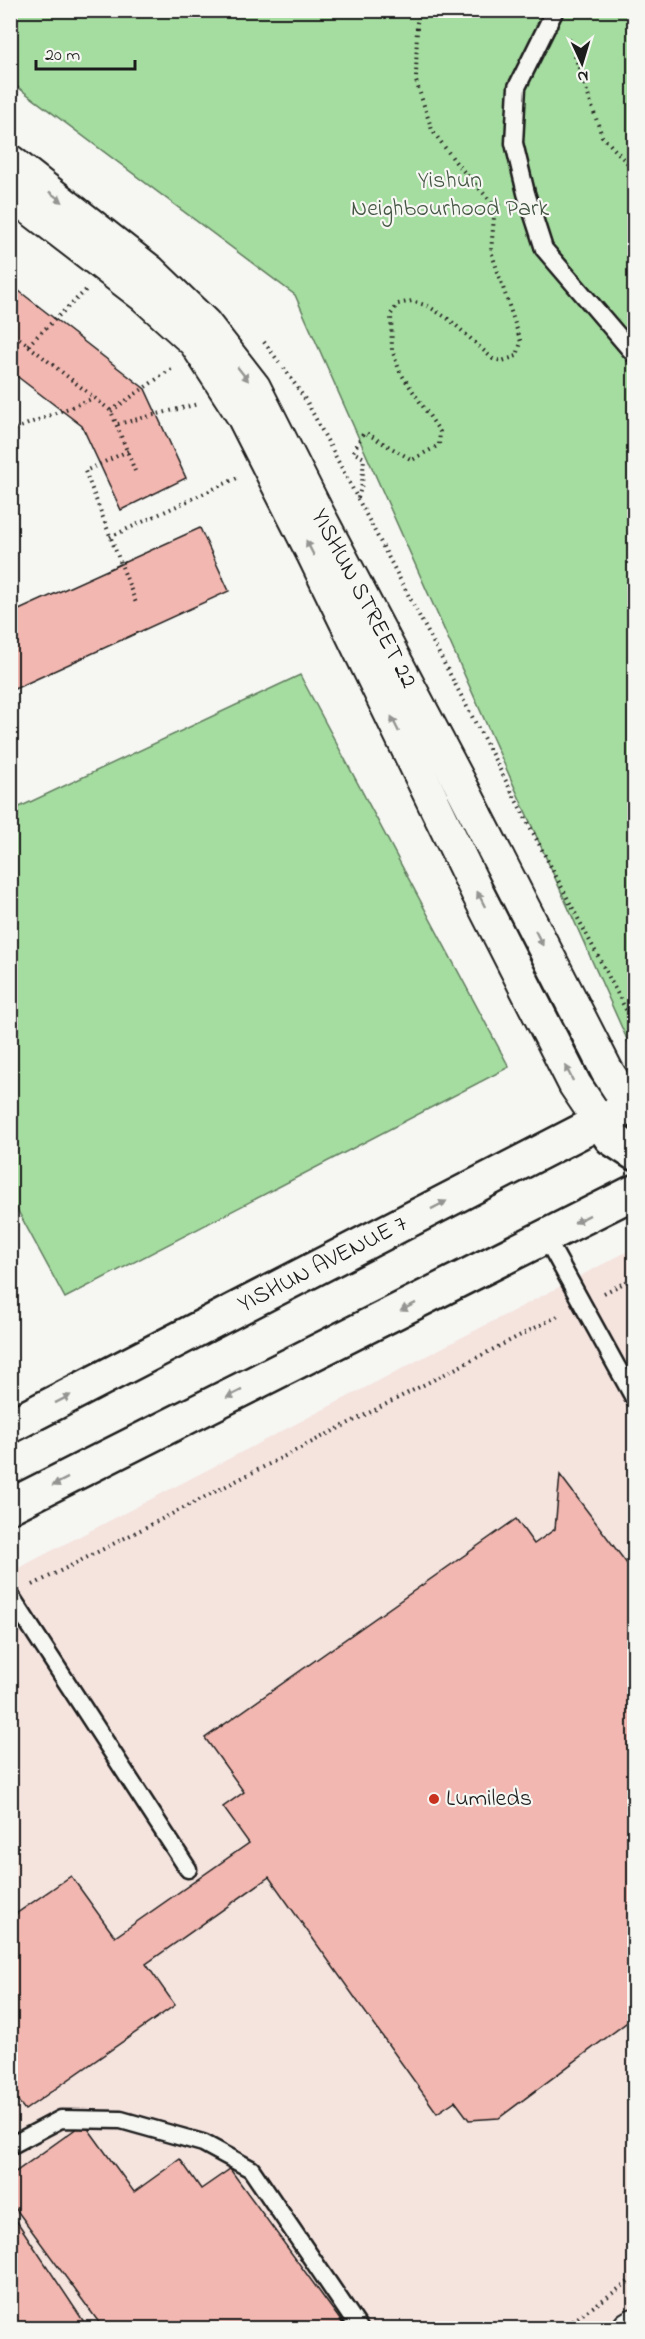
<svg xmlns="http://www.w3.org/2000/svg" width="645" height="2339" viewBox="0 0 645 2339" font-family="'Indie Flower',sans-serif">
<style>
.built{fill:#f5e3de}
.green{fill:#a5dca0;stroke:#607c5e;stroke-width:1.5}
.building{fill:#f2b7b0;stroke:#1c1c1c;stroke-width:1.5}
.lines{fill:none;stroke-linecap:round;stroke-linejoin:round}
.lane-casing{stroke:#1c1c1c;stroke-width:21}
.street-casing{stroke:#1c1c1c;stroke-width:36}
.primary-casing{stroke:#1c1c1c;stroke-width:38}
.path{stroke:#1c1c1c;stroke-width:4;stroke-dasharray:1.5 4.5;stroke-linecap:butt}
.lane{stroke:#f6f6f2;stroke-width:16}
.street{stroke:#f6f6f2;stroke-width:32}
.primary{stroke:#f6f6f2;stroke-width:33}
.oneway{fill:#949492}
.poi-dot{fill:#c8321e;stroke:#f6f6f2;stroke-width:2}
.labels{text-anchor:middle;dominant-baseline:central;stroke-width:4.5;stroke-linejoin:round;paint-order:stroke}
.park-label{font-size:24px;fill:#455644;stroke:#f6f6f2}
.street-label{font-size:24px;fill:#1c1c1c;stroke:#f6f6f2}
.poi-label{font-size:24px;fill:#1c1c1c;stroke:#f6f6f2;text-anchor:start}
</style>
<rect width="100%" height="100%" fill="#f6f6f2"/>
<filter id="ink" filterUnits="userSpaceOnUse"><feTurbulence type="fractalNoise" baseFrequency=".0167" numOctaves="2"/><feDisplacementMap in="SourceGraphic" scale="12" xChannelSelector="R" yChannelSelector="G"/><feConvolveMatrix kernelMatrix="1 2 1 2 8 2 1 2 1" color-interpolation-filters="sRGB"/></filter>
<g filter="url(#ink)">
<path class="built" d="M634,1248V2328H11V1572Z"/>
<g class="green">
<path d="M10,11H634V1055L295,295L11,82Z"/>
<path d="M300,675L509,1067L65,1298L11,1198V811Z"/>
</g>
<g class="building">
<path d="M10,284L145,389L186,478L121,510L82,426L10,371Z"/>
<path d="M200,528L229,591L10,691V614Z"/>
<path d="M560,1475L634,1573V2017L499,2118L469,2120L455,2101L437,2113L269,1877L146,1964L175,2005L25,2110L10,2091V1918L71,1876L115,1937L249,1843L223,1807L244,1792L205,1738L516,1519L534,1544L555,1529Z"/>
<path d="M84,2123L134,2192L180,2159L201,2189L230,2169L346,2328H103L10,2201V2176Z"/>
<path d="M10,2211L88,2328H10Z"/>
</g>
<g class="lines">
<defs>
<g id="lane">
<path d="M555,10L517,87L514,143L526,193L544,249L634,354"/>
<path d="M546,1238L634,1398"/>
<path d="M10,1595L188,1869"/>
<path d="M10,2146L61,2119L121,2120L203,2143L251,2169L359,2328"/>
</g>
<g id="street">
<path d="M10,161L150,271L205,324L254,387L315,508L465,793L607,1071L622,1094L634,1099"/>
<path d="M10,193L144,296L195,342L243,416L313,554L477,892L575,1085L600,1122"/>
<path d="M629,2328L634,2325"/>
</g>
<g id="primary">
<path d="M600,1122L611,1138L634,1153"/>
<path d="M10,1426L634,1104"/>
<path d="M10,1506L634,1192"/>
</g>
</defs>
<use href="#lane" class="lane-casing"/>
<use href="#street" class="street-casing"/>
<use href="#primary" class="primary-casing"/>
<g class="path">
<path d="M420,10L417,23L416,81L432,130L457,164L495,206"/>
<path d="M569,39L602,136L634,170"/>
<path d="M10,331L111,411L135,471"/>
<path d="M264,342L279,362"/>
<path d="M28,345L86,290"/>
<path d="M284,368L307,402L634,1025"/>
<path d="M111,411L174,367"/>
<path d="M118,424L198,404"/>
<path d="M10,431L94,398"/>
<path d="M128,451L85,471L136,603"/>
<path d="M358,498L362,484L364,458L353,452L363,434L366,433L412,460L439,445L440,432L400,372L392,350L391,314L398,304L412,301L428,306L450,320L493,359L502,361L517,356L521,342L491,251L495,206L503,202"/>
<path d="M110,537L237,478"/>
<path d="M604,1293L634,1278"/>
<path d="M33,1585L560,1315"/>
<path d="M563,2328L634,2278"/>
</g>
<use href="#lane" class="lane"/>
<use href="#street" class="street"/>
<use href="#primary" class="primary"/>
</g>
<defs><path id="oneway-solid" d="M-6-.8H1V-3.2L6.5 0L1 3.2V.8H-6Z" transform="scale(1.5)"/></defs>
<g class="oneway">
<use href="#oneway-solid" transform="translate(56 197) rotate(38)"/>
<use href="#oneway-solid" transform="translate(243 374) rotate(52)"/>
<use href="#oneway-solid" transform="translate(310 548) rotate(-117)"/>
<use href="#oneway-solid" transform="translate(395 724) rotate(-116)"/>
<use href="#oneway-solid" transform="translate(481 899) rotate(-117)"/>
<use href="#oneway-solid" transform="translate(539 938) rotate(63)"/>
<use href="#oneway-solid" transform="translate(569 1073) rotate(-117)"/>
<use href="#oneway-solid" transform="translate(439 1205) rotate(-27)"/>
<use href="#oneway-solid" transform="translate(582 1219) rotate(153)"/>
<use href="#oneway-solid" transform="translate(408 1307) rotate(153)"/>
<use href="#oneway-solid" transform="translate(234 1394) rotate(153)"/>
<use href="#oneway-solid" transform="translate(63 1399) rotate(-27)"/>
<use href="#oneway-solid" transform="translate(60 1482) rotate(153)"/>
</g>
</g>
<circle class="poi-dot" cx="434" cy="1799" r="6"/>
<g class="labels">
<g class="park-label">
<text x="450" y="181">Yishun<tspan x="450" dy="28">Neighbourhood Park</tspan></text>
</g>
<g class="street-label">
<text transform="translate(363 599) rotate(62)">YISHUN STREET 22</text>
<text transform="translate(323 1265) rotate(-27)">YISHUN AVENUE 7</text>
</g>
<g class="poi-label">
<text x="446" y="1799">Lumileds</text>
</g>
</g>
<rect width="645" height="2339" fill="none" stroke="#f6f6f2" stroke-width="36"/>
<rect x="18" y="18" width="609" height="2303" fill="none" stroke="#1c1c1c" stroke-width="2" filter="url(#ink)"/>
<g transform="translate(582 63) rotate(176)" stroke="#f6f6f2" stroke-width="4.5" paint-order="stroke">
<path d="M0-4.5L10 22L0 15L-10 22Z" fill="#1c1c1c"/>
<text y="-9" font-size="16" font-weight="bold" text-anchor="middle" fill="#1c1c1c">N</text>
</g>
<path d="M36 60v9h99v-9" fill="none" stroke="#1c1c1c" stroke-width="3"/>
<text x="45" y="60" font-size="18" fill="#1c1c1c" stroke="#f6f6f2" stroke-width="4.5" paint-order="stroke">20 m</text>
</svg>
